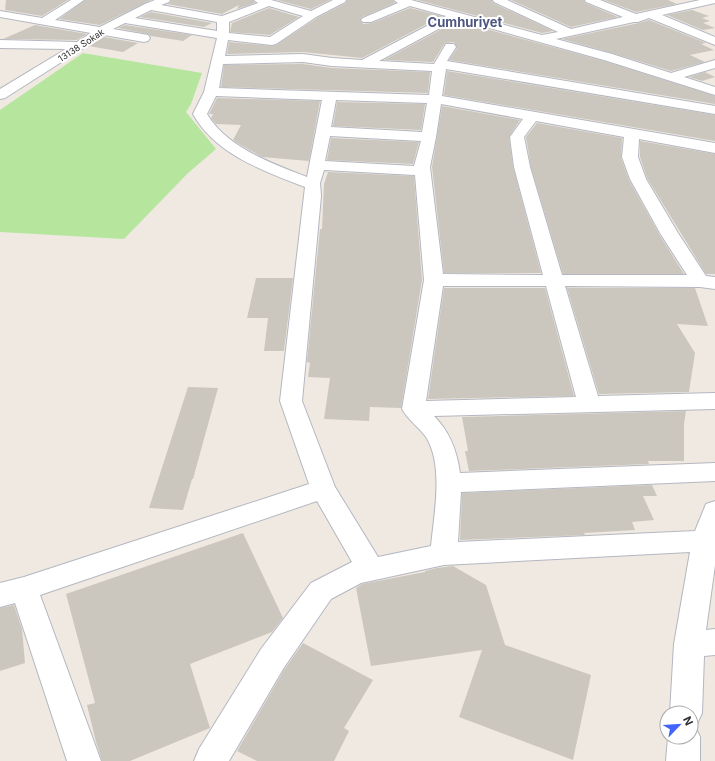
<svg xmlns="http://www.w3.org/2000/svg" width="715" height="761" viewBox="0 0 715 761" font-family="Inter,sans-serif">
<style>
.green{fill:#b6e59e}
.building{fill:#cbc7bf}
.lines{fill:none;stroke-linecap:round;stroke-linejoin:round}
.minor-casing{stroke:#b4b7c1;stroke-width:2}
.minor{fill:#fff;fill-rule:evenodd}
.labels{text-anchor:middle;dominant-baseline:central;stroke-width:4;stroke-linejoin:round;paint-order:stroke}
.far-street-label{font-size:9px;fill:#2e2e2e;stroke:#fff}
.far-district-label{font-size:13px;font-weight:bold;fill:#4d5680;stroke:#fff}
</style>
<rect width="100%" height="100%" fill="#efe9e1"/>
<path class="green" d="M83,53L202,73L191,104L186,112L216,149L188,173L124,239L0,232V110Z"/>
<g class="building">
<path d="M6,0H68L42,16L5,10Z"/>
<path d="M85,0H151L100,25L59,19Z"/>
<path d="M171,0H253L255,3L237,9L239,5L222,14L167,4L170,3Z"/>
<path d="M277,0H330L311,9Z"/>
<path d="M347,0H393L395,3L362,17L360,20L363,24L372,23L410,8L442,16L362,58L303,52L227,54L229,42L272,46L276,45L317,18L346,3Z"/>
<path d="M417,0H492L493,3L553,31L542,33Z"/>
<path d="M511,0H584L585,3L618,17L571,27Z"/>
<path d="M604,0H668L677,4L636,12Z"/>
<path d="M269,8L299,17L270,35L230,32L232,23Z"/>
<path d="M692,10L709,16L702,18L710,21L703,23L715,28L703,30L712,34L667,15Z"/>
<path d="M151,12L212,23L204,27L140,17Z"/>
<path d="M649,20L706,43L701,44L714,50L690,55L705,62L671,71L612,53L562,39L639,23Z"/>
<path d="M457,21L604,61L715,96V104L449,60L457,48L454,42L445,43L433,62L384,60Z"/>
<path d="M35,25L87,34L77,40L3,39Z"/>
<path d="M125,25L192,35L183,41L151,36L148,34L118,28Z"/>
<path d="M104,37L138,43L123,52L89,46Z"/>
<path d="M303,64L332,68L430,72L428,93L221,87L224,65Z"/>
<path d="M447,71L715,115V141L444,95Z"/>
<path d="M705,72L715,77L702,81L712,84L689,77Z"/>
<path d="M217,98L320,101L309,161L262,157L239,144L233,140L241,125L216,124L211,118L213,114H209Z"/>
<path d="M337,102L425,104L421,130L333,126Z"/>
<path d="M442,106L520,120L509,137L513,167L541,273H444L432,167Z"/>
<path d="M537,123L622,138L621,158L629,180L659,234L684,274H563L531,167L526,137Z"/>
<path d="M331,138L419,142L413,164L327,160Z"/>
<path d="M640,141L715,154V274H706L647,178L640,157Z"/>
<path d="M328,172L414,176L422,280L401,408L370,407L369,421L324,419L330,378L308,377L310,363L307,362L315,279L320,229H322L324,184Z"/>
<path d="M256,278H293L284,351H264L268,318H247Z"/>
<path d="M444,288H545L574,396L428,399Z"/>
<path d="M567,288H695L708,326L677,324L695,353L689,392L599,394Z"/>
<path d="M188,387L218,388L193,479H192L183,510L149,508Z"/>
<path d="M686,411L684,424V461H648L649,464L469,471L465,451H468L462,417Z"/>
<path d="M652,485L657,496H643L654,520L632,522L635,530L584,533L585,535L460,540L462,493Z"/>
<path d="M243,533L283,618L272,632L190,664L210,728L130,761H102L96,742L87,705L95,703L66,594Z"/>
<path d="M453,566L486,585L505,645L591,675L573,760L459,717L482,650L371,666L356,588L362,584L425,572V571L437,568Z"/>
<path d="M14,605L22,629L25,663L0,671V608Z"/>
<path d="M303,643L373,680L344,728L349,731L334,761H257L237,751L284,670Z"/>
</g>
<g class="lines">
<defs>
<path id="minor" d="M71,0H84L55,20L100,27L145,4L155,0H170L169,2L161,5L222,16L258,3L254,0H271L311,11L333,0H346L345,2L316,17L276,44L272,45L228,40L225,56L303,54L332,58L362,60L446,16L410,6L371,22H363L361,20L363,18L398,3L394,0H411L542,35L558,32L494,2L493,0H507L571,29L623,17L586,2L585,0H600L636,14L700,0H715V3L662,15L715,37V45L649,18L638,22H634L556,39L612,54L671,73L715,60V68L684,77L715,87V95L604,60L457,19L379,61L434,64L446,44H454L456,47L447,61L715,106V114L446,69L442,96L715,143V153L639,139L638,157L646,179L678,233L706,276L715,277V289L700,287L565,286L598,396L715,393V409L434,416C450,432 457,451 460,473L715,463V481L461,492L458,542L695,531L706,504L715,501V565L706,630L715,629V655L704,656L702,713L697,724L694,725L695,726L700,737V761H666L668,737H691V713H670L674,644L690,552L444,565L361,583L331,599L283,669L229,761H194L199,749L261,649L311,583L352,562L317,501L40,595L101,761H67L15,603L0,607V583L24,577L309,484L280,401L305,187C264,171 216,155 193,114L204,92L217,38L125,23L113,29L148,35L150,38L148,41L144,42L104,35L5,98L0,99V89L66,49L0,48V40L77,42L91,33L0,17V11L42,18ZM269,6L303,16L270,37L229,33V22ZM151,10L217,22V31L135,18ZM303,62L332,66L432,71L429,95L219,88L223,64ZM216,96L322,100L307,177C272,163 227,148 207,114ZM336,100L427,103L422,132L331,127ZM441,104L523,119L510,137L514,167L543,275L443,274L430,167L436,137ZM536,121L624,137L622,157L630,179L660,233L687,275H562L530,167L524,137ZM330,136L421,141L414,166L325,161ZM324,170L415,175L424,280L402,409C408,420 419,427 426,437C444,466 434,514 431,546L378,557L335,487L302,401L321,196L320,183ZM443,286H546L576,397L426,401Z"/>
</defs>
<use href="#minor" class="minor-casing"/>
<use href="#minor" class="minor"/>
</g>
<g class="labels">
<g class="far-street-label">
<text transform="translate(81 45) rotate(-33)">13138 Sokak</text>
</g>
<g class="far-district-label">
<text x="465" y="22">Cumhuriyet</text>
</g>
</g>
<g transform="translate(679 725) rotate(65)"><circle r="19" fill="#ffffff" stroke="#ababab"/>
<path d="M0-3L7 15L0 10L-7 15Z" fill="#4264fb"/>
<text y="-6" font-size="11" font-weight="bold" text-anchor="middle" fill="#2e2e2e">N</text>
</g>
</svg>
